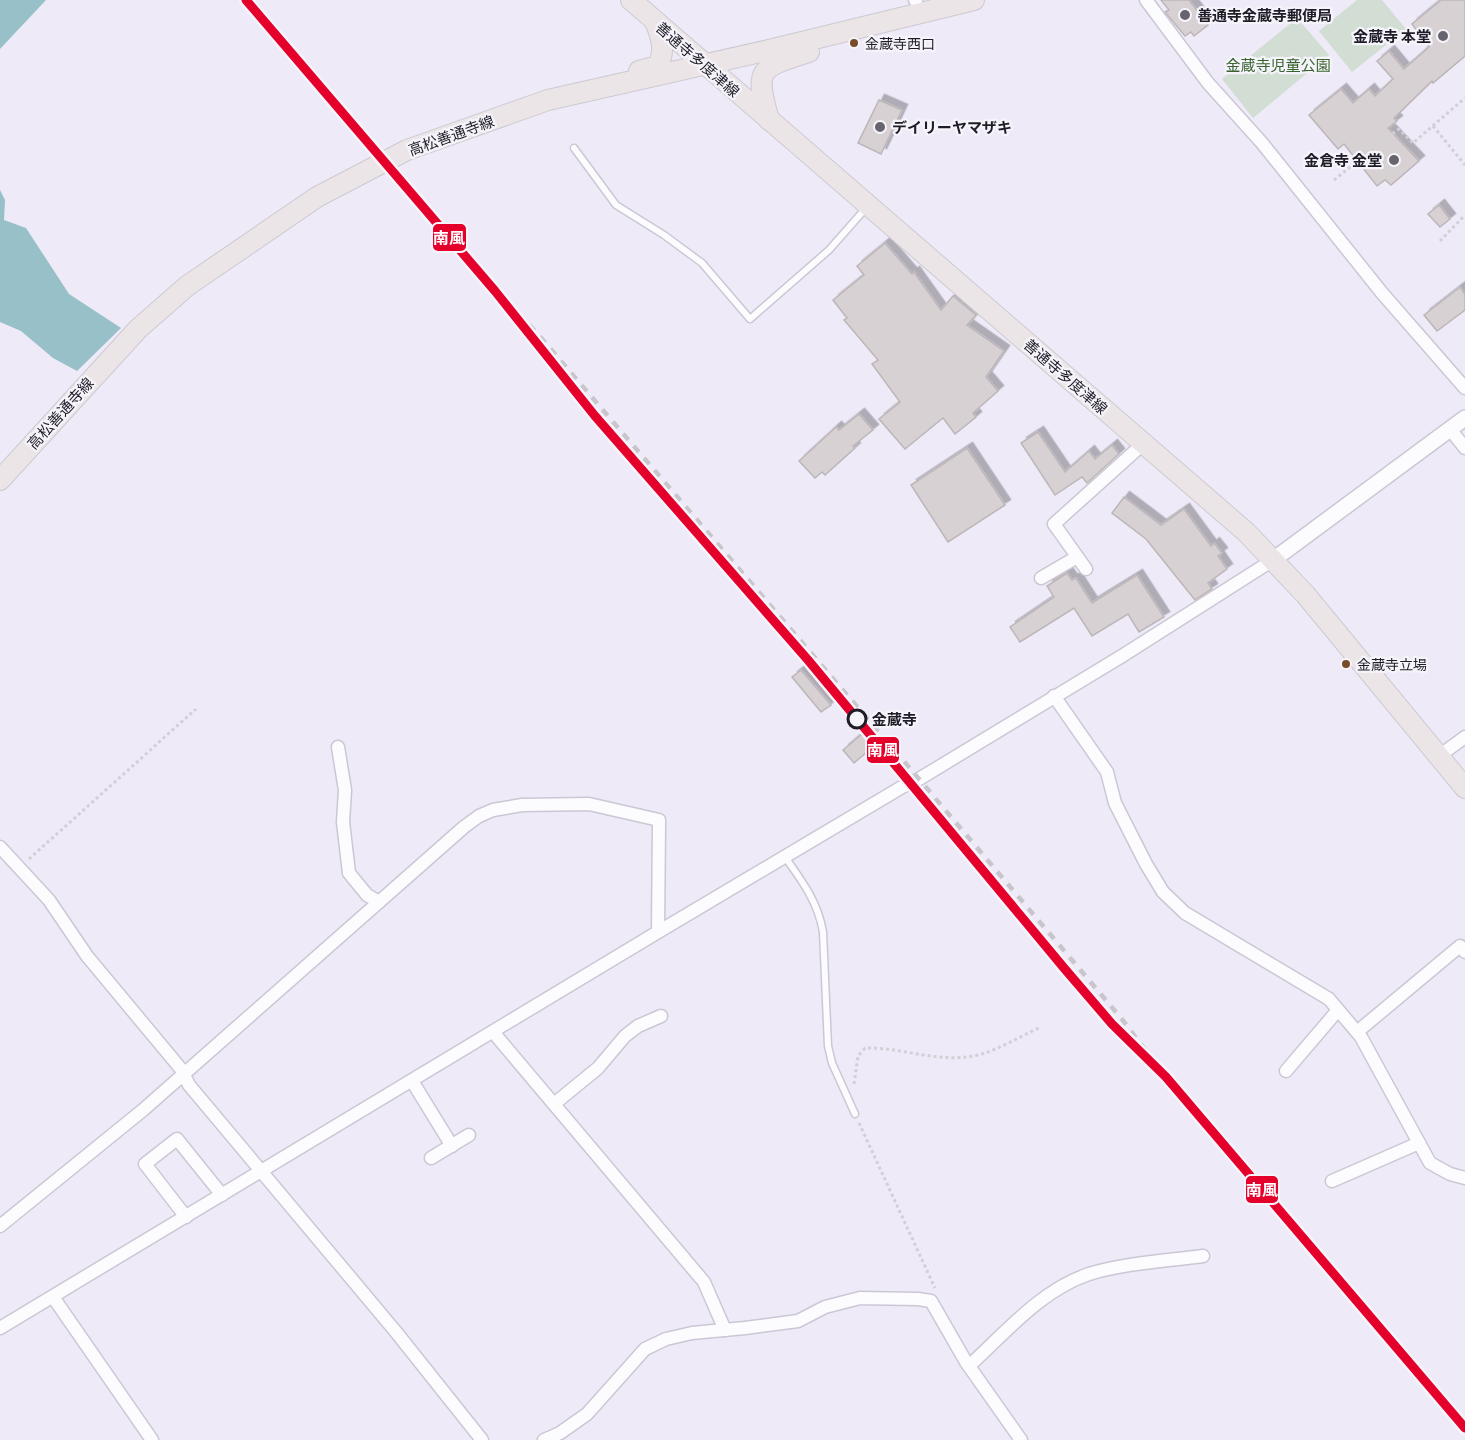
<svg xmlns="http://www.w3.org/2000/svg" width="1465" height="1440" viewBox="0 0 1465 1440" font-family="Commissioner,'Noto Sans JP',sans-serif">
<style>
.green{fill:#d2ddd4}
.water{fill:#97c0c8}
.building{fill:#d8d1d3;stroke:#bcb6b8;stroke-width:1.5;filter:url(#shadow)}
.lines{fill:none;stroke-linecap:round;stroke-linejoin:round}
.service-casing{stroke:#cbc7d4;stroke-width:9}
.minor-casing{stroke:#cbc7d4;stroke-width:15}
.tertiary-casing{stroke:#cbc7d4;stroke-width:18}
.primary-casing{stroke:#cccad1;stroke-width:22}
.path{stroke:#d2d0d5;stroke-width:3;stroke-dasharray:3 3;stroke-linecap:butt}
.service{stroke:#fcfcfe;stroke-width:6}
.minor{stroke:#fcfcfe;stroke-width:12}
.tertiary{stroke:#fcfcfe;stroke-width:15}
.primary{stroke:#ece5e7;stroke-width:20}
.rail{stroke:#c8c6ca;stroke-width:4.5;stroke-dasharray:8 8;stroke-linecap:butt}
.rail-1-casing{stroke:#f6f4fb;stroke-width:14}
.rail-1{stroke:#e4002b;stroke-width:9}
.poi-dot{fill:#676470;stroke:#f6f4fb;stroke-width:2}
.bus-dot{fill:#7a4b2a;stroke:#f6f4fb;stroke-width:2}
.stop-dot{fill:#f6f4fb;stroke:#1f1c27;stroke-width:3}
.labels{text-anchor:middle;dominant-baseline:central;stroke-width:4.5;stroke-linejoin:round;paint-order:stroke}
.bus-label{font-size:14px;fill:#1f1c27;stroke:#f6f4fb;text-anchor:start}
.poi-label{font-size:15px;font-weight:bold;fill:#1f1c27;stroke:#f6f4fb;text-anchor:start}
.street-label{font-size:15px;fill:#1f1c27;stroke:#f6f4fb}
.park-label{font-size:15px;fill:#38632f;stroke:#f6f4fb}
.stop-label{font-size:15px;font-weight:bold;fill:#1f1c27;stroke:#f6f4fb;text-anchor:start}
.line-badge{stroke:#f6f4fb;stroke-width:2}
.badge-label{font-size:16px;text-anchor:middle;font-weight:bold;fill:#fff}
</style>
<defs>
<filter id="shadow"><feDropShadow dx="5.5" dy="-5.5" stdDeviation="0" flood-color="#0004"/></filter>
</defs>
<rect width="100%" height="100%" fill="#eeeaf8"/>
<g class="green">
<path d="M1357,0H1382L1406,29L1352,72L1319,31Z"/>
<path d="M1297,18L1329,55L1253,118L1222,79Z"/>
</g>
<g class="water">
<path d="M0,0H46L0,49Z"/>
<path d="M0,190L5,200L4,220L26,228L69,294L121,328L77,371L53,358L21,331L0,322Z"/>
</g>
<g class="building">
<path d="M1161,0H1189L1208,25L1194,36L1191,32L1185,36L1165,12L1169,10Z"/>
<path d="M1441,0H1465V56L1433,83L1432,81L1394,118L1397,121L1388,128L1419,161L1391,185L1385,180L1377,186L1344,144L1338,149L1309,115L1341,89L1353,103L1369,89L1375,96L1393,79L1377,61L1389,51L1404,69L1429,47L1412,24Z"/>
<path d="M879,100L902,110L881,154L858,143Z"/>
<path d="M1439,205L1450,219L1440,227L1428,214Z"/>
<path d="M885,243L912,274L914,272L941,310L953,296L976,315L967,325L1004,351L986,377L998,391L973,413L976,417L955,434L943,418L905,449L879,419L900,402L872,364L878,360L844,320L847,318L833,300L864,275L857,266Z"/>
<path d="M1460,287L1465,294V310L1437,331L1424,315Z"/>
<path d="M859,414L873,430L853,446L855,448L825,475L822,472L815,478L799,461L836,427L839,430Z"/>
<path d="M1038,432L1065,472L1089,451L1095,459L1112,445L1119,454L1087,483L1082,477L1055,495L1021,443Z"/>
<path d="M967,448L1005,505L948,542L911,485Z"/>
<path d="M1124,497L1161,525L1184,509L1211,546L1214,543L1222,553L1218,556L1227,569L1208,583L1212,589L1195,600L1146,539L1112,513Z"/>
<path d="M1067,573L1072,580L1076,578L1092,603L1137,575L1164,617L1139,632L1128,614L1092,636L1074,608L1020,642L1010,627L1054,597L1047,586Z"/>
<path d="M801,670L831,705L821,712L792,677Z"/>
<path d="M863,733L874,746L854,763L843,750Z"/>
</g>
<g class="lines">
<defs>
<g id="service">
<path d="M574,148L616,205L664,235L702,263L750,319L829,250L866,208"/>
<path d="M785,857C802,881 818,902 823,932L828,1046L832,1063L855,1114"/>
</g>
<g id="minor">
<path d="M915,0L916,1"/>
<path d="M1146,0L1208,83L1262,143L1382,293L1465,388"/>
<path d="M1450,429L1465,448"/>
<path d="M1086,569L1054,524L1143,444"/>
<path d="M1041,578L1077,557"/>
<path d="M1054,696L1107,772L1115,803L1146,864L1163,892L1185,913L1329,999L1361,1037L1430,1163L1450,1174L1465,1178"/>
<path d="M338,747L345,790L343,822L349,873L367,895L379,902"/>
<path d="M1439,756L1465,737"/>
<path d="M0,847L49,900L87,956L181,1069L189,1085L396,1332L482,1440"/>
<path d="M493,1032L704,1282L725,1330"/>
<path d="M1357,1032L1460,946L1465,952"/>
<path d="M1286,1071L1338,1010"/>
<path d="M412,1081L452,1146"/>
<path d="M554,1104L598,1068L625,1036L638,1026L661,1016"/>
<path d="M431,1158L469,1135"/>
<path d="M1332,1181L1419,1143"/>
<path d="M186,1217L145,1164L177,1139L222,1195"/>
<path d="M0,1226L143,1110L464,827L479,816L493,810L522,805L589,804L659,820L658,932"/>
<path d="M53,1297L152,1440"/>
<path d="M0,1328L658,932L902,787L919,779L1122,656L1273,560"/>
<path d="M969,1366C1005,1333 1041,1290 1089,1274C1125,1263 1166,1261 1203,1256"/>
<path d="M544,1440L560,1433L587,1414L645,1349L666,1339L692,1333L745,1328L798,1321L825,1307L860,1298L918,1299L931,1301L966,1362L1021,1440"/>
</g>
<path id="tertiary" d="M1273,560L1465,418"/>
<g id="primary">
<path d="M631,0L1246,532L1305,594L1465,788"/>
<path d="M639,71L658,66C666,49 661,37 655,21"/>
<path d="M769,120C754,68 759,68 809,52"/>
<path d="M0,480L138,329L187,286L317,197L407,150L548,100L769,50L974,0"/>
</g>
</defs>
<use href="#service" class="service-casing"/>
<use href="#minor" class="minor-casing"/>
<use href="#tertiary" class="tertiary-casing"/>
<use href="#primary" class="primary-casing"/>
<g class="path">
<path d="M1433,126L1465,165"/>
<path d="M1383,141L1399,129L1413,143L1465,98"/>
<path d="M1334,180L1375,147"/>
<path d="M1440,241L1465,215"/>
<path d="M29,859L196,709"/>
<path d="M854,1084L858,1056L865,1048C899,1047 932,1061 966,1057C991,1055 1016,1038 1039,1028"/>
<path d="M859,1123L935,1288"/>
</g>
<use href="#service" class="service"/>
<use href="#minor" class="minor"/>
<use href="#tertiary" class="tertiary"/>
<use href="#primary" class="primary"/>
<path class="rail" d="M495,291L536,332L919,779L1121,1018L1166,1077"/>
<defs>
<path id="rail-1" d="M246,0L495,291L595,416L808,660L1064,968L1112,1024L1166,1077L1465,1428"/>
</defs>
<use href="#rail-1" class="rail-1-casing"/>
<use href="#rail-1" class="rail-1"/>
</g>
<g class="poi-dot">
<circle cx="1185" cy="15" r="6"/>
<circle cx="1443" cy="36" r="6"/>
<circle cx="880" cy="127" r="6"/>
<circle cx="1394" cy="160" r="6"/>
</g>
<g class="bus-dot">
<circle cx="854" cy="43" r="5"/>
<circle cx="1346" cy="664" r="5"/>
</g>
<circle class="stop-dot" cx="857" cy="719" r="9"/>
<g class="labels">
<g class="bus-label">
<text x="865" y="43">金蔵寺西口</text>
<text x="1357" y="664">金蔵寺立場</text>
</g>
<g class="poi-label">
<text x="1197" y="15">善通寺金蔵寺郵便局</text>
<text x="1431" y="36" text-anchor="end">金蔵寺 本堂</text>
<text x="892" y="127">デイリーヤマザキ</text>
<text x="1382" y="160" text-anchor="end">金倉寺 金堂</text>
</g>
<g class="street-label">
<text transform="translate(698 59) rotate(41)">善通寺多度津線</text>
<text transform="translate(451 135) rotate(-20)">高松善通寺線</text>
<text transform="translate(1066 376) rotate(41)">善通寺多度津線</text>
<text transform="translate(60 413) rotate(-48)">高松善通寺線</text>
</g>
<g class="park-label">
<text x="1278" y="65">金蔵寺児童公園</text>
</g>
<g class="stop-label">
<text x="872" y="719">金蔵寺</text>
</g>
</g>
<g class="line-badge">
<rect x="432" y="223" width="35" height="29" rx="6" fill="#e4002b"/>
<rect x="866" y="736" width="34" height="28" rx="6" fill="#e4002b"/>
<rect x="1245" y="1175" width="34" height="29" rx="6" fill="#e4002b"/>
</g>
<g class="badge-label">
<text x="449" y="244">南風</text>
<text x="883" y="756">南風</text>
<text x="1262" y="1196">南風</text>
</g>
</svg>
